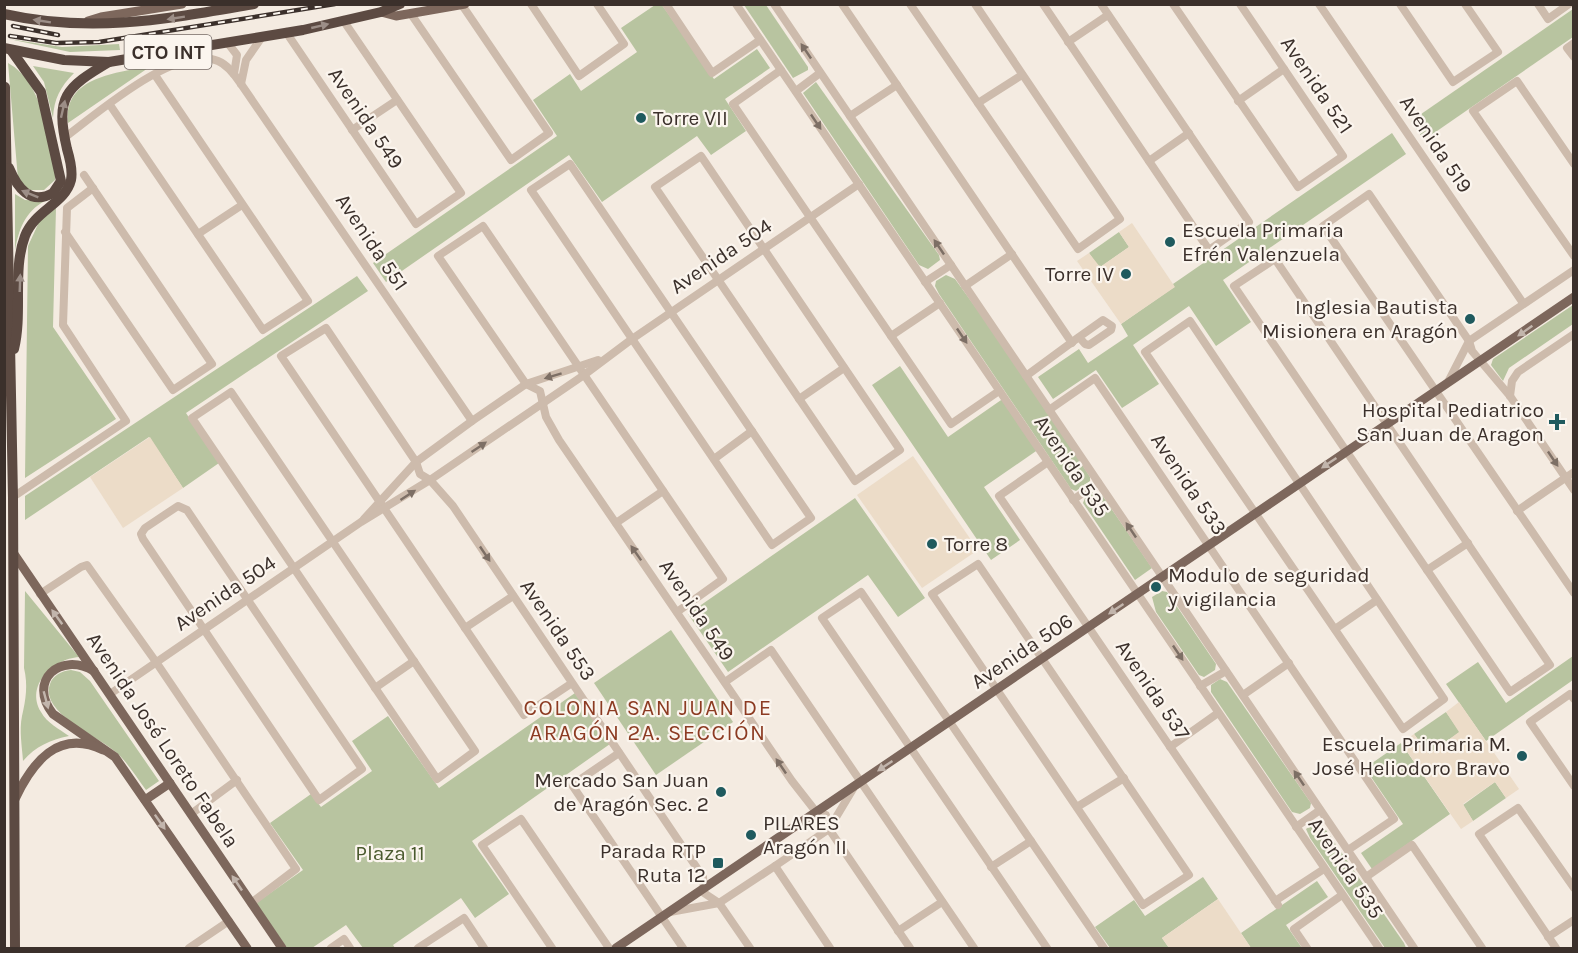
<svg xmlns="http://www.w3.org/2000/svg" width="1578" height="953" viewBox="0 0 1578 953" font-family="Karla,sans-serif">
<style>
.green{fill:#b8c4a0}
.plaza{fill:#ecdcc8}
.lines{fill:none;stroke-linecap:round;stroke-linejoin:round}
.minor{stroke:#cdbbac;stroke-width:8}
.major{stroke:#7d675c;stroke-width:9}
.highway{stroke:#5c4a42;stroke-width:10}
.rail-casing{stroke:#3b302b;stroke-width:4.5}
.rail{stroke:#fbf5ee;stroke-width:2;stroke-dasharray:7;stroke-linecap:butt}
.oneway{fill:#9c8e87}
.oneway2{fill:#7d6f65}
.oneway3{fill:#c2b5ac}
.poi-dot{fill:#1f5a5e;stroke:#fbf5ee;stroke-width:2}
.labels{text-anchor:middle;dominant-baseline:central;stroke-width:4.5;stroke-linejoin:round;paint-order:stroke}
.shield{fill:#fbf5ee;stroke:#756b66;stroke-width:1.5}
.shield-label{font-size:20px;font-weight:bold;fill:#3b302b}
.street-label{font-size:21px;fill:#3b302b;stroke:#fbf5ee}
.poi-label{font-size:21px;fill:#3b302b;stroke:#fbf5ee;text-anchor:end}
.park-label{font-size:21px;fill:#4a5a2e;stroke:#fbf5ee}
.neighbourhood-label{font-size:22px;letter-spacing:1.5px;fill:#8c3b22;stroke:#fbf5ee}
</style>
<rect width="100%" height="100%" fill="#f4ebe1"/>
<g class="green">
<path d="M655,5H662L714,79L757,49L770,68L725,99L746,131L711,155L697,136L602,202L569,155L386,282L373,263L557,136L533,100L570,74L581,91L637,52L621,28Z"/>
<path d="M744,5H766L808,67V70L793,78Z"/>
<path d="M1573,9V37L1424,140L1411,121Z"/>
<path d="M9,39L62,47L119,44L120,50L70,52Z"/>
<path d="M8,63C44,83 46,135 55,171V180L44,190H28L18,179Z"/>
<path d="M33,66L74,73C60,87 54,99 53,118L44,82Z"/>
<path d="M151,66L68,123C63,76 118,73 151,66Z"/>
<path d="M816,82L939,255L940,260L928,269L919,265L803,93Z"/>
<path d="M1392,133L1406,154L1223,280L1251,322L1216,346L1189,306L1133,345L1159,384L1122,408L1096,370L1053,399L1038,377L1079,349L1088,363L1128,336L1121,324L1174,287L1173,284Z"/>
<path d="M15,194L25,200L45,201C25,211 18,231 15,251Z"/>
<path d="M56,208L53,327L116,419L25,478L28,246L40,220Z"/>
<path d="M1119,232L1129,247L1099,268L1089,253Z"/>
<path d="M946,275L955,279L1029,381L1090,477V481L1076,491L1071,489L939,294L935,286L936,281Z"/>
<path d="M357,276L368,291L186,413L219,463L183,488L149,437L25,520V496Z"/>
<path d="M1573,305V324L1509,368L1503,381L1491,365L1493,359Z"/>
<path d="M900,366L948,437L1004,398L1039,449L984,487L1020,540L991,560L872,385Z"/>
<path d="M1093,492L1102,495L1152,568L1135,580L1083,503L1085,498Z"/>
<path d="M855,498L925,598L898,617L868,575L728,672L688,614Z"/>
<path d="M25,591L79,657C53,659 25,685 41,712C47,723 59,729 69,736C50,740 36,746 23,761C22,747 19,730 22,716C26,699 28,685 24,668Z"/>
<path d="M1162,591L1167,592L1216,664L1215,670L1204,677L1199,675L1156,612L1152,597Z"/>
<path d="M671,630L733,722L656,775L594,683Z"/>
<path d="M1573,656V680L1486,741L1446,684L1478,662L1506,703Z"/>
<path d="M71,670L80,672L90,681L159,781L146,790C137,778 128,763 117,753C100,737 39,713 50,684C53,675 62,671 71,670Z"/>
<path d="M1220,679L1227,682L1311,803L1310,808L1300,814L1292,812L1211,692V685Z"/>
<path d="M575,693L610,744L472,841L509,894L475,918L461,898L393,945L395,948H363L346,925L312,948H287L256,903L303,870L270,823L311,794L321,807L372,771L352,741L388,716L439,788Z"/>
<path d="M1446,712L1460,732L1428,754L1414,734Z"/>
<path d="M1401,743L1450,814L1372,869L1361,853L1403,824L1365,768Z"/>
<path d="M1495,782L1506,798L1473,821L1463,805Z"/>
<path d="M1319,820L1404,943L1406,948H1385L1310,838L1306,829Z"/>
<path d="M1203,877L1218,899L1162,938L1169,948H1110L1095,927L1134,900L1145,916Z"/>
<path d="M1317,881L1328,897L1286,925L1302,948H1251L1241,933Z"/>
</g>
<g class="plaza">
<path d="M1132,223L1175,287L1121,324L1077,261L1089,253L1100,267L1129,247L1119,232Z"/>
<path d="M150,437L183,488L123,528L90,477Z"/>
<path d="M913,456L978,550L922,588L857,495Z"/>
<path d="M1459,702L1519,789L1506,798L1495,782L1463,804L1473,821L1461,829L1401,743L1414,734L1429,754L1459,732L1446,712Z"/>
<path d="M1218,899L1251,948H1169L1162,938Z"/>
</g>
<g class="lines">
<g class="minor">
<path d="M531,4L579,76L624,44L597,4"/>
<path d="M666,4L712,73L760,40"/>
<path d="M736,4L1379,948"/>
<path d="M774,4L1414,948"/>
<path d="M842,4L1072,343"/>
<path d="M910,4L1078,249L1120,219L975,4"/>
<path d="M1043,4L1209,250L1249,222L1101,4"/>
<path d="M1173,4L1298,187L1343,156L1240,4"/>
<path d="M1319,4L1523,303"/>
<path d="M1400,4L1453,82L1498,52L1465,4"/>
<path d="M1538,4L1548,19L1569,4"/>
<path d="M411,14L511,160L549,133L462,5"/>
<path d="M286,32L416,224L461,193L343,20"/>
<path d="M227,42L237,55L234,74"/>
<path d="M1068,42L1108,15"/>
<path d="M1574,43L1567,48L1574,57"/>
<path d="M781,70L733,104L951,424L999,391"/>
<path d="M241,84L246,60L262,37"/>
<path d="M796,91L820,73"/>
<path d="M1238,101L1284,69"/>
<path d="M978,103L1022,75"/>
<path d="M110,105L263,330L308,301L155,75"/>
<path d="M850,116L897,85"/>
<path d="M352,130L397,100"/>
<path d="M68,135C100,111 177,44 218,61C228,65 235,75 241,84L472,421"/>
<path d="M701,156L900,450L855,481L655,187Z"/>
<path d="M1149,161L1189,133"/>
<path d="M570,164L811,518L772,545L531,190Z"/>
<path d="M1574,164L1517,81L1473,111L1574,256"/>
<path d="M65,232L173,390L212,364L84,175"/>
<path d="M198,234L242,205"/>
<path d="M1275,259L1550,665L1510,692L1234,286Z"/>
<path d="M925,282L951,265"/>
<path d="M965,286L1012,254"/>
<path d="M1190,321L1444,699L1403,729L1145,352Z"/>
<path d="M891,336L940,303"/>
<path d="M1026,376L1079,337L1085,344L1089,345L1111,330L1112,326L1103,320L1079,337"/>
<path d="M1448,382L1469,341L1574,270"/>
<path d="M526,384L438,256L483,226L723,579L677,612"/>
<path d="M526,384L540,391L546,417L559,440L792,781L817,813L826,815L829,829"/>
<path d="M231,392L475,751L437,779L192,418Z"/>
<path d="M1510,396L1512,381L1518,372L1574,334"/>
<path d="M799,399L844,368"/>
<path d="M1049,410L1095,378L1394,819L1348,850"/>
<path d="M714,459L752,431"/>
<path d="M1048,462L999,496L1278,905"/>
<path d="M1574,490L1510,396L1472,351L1469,341L1369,194L1323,226L1574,593"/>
<path d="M13,497L126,421L63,325L67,208L93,188"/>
<path d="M1073,500L1098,482"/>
<path d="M178,506L187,510L362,769L319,800L143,539L141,534L145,528Z"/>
<path d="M1517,511L1574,472"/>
<path d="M364,519L416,462L472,421L526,384L598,360"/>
<path d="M616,523L663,491"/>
<path d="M978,564L1189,875L1143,905L932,594Z"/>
<path d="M1427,570L1468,543"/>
<path d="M40,594L81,567L87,565L156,662L296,869L251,903"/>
<path d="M465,628L513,596"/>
<path d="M1335,629L1377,600"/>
<path d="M725,682L771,650L974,948"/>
<path d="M572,683L524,715L281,356L326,328L416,462L420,474L430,480L453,506L703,877L704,893L719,903L750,948"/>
<path d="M1200,686L1226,671"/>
<path d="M375,688L414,661"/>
<path d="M110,694L361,522L430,480L584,375L632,339L859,184"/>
<path d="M1243,695L1289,663"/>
<path d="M1574,699L1570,694L1530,722L1574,786"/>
<path d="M1170,747L1218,713"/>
<path d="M619,753L572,785L683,948"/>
<path d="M1077,807L1124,778"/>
<path d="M191,814L237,780"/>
<path d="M1296,827L1320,810"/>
<path d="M829,829L910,948"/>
<path d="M775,866L830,948"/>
<path d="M991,867L1031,841"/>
<path d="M1366,877L1412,845L1482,948"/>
<path d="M1275,901L1324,869"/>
<path d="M670,912L719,903L775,866L829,829L853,789"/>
<path d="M898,931L942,902"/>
<path d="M1548,937L1574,920"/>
<path d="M189,948L229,921"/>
<path d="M331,948L344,939L350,948"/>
<path d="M418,948L464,918L484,948"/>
<path d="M552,948L482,845L521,819L609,948"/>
<path d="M1047,948L822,618L861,592L1104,948"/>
<path d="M1307,948L1294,929L1342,895"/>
<path d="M1556,948L1479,834L1518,808L1574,888"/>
</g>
<g class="major">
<path d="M381,12L396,16L465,4"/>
<path d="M88,21L101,17L182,4"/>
<path d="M14,554L282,948"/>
<path d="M94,671C60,651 27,681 53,714L115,757L247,948"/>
<path d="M15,799C32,763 58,728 103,750"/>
<path d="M145,800L170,783"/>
<path d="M616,948L1574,297"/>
</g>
<g class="highway">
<path d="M4,14C93,34 167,19 254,4"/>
<path d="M4,48L64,60L109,62L303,30L381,12L400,4"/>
<path d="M5,87L13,497L15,948"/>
<path d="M9,168C17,187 30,206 53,193L61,181L41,92L11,50"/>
<path d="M14,349C23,312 12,270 25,236C35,210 65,204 71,180C73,170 70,159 67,149C55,97 65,88 109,62"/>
</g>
<defs>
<g id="rail">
<path d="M13,26L58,35"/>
<path d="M10,36L56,43L99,42L335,4"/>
</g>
</defs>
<use href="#rail" class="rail-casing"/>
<use href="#rail" class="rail"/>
</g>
<defs><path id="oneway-solid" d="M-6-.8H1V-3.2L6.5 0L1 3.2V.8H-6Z" transform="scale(1.5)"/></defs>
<g class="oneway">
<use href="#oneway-solid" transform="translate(176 18) rotate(171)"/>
<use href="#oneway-solid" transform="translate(42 21) rotate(-171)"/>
<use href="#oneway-solid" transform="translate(320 26) rotate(-13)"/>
<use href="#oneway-solid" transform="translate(63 109) rotate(-77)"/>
<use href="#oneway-solid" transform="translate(30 194) rotate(-158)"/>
<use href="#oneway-solid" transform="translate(20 283) rotate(-88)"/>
</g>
<g class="oneway2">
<use href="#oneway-solid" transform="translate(806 51) rotate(-124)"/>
<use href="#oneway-solid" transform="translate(816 122) rotate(56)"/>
<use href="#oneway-solid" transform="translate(939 247) rotate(-124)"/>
<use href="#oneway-solid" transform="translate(962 336) rotate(56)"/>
<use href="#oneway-solid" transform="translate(553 376) rotate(163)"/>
<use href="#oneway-solid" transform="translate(479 447) rotate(-34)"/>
<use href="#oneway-solid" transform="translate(1553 459) rotate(56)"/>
<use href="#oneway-solid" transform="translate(408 495) rotate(-33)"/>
<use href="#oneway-solid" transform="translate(1131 530) rotate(-124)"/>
<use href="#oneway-solid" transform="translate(636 553) rotate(-125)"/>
<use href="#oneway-solid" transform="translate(485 554) rotate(56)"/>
<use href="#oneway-solid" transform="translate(1178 653) rotate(56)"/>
<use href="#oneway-solid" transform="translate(781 766) rotate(-124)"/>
<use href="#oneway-solid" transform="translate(1299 778) rotate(-124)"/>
</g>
<g class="oneway3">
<use href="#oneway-solid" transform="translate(1525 331) rotate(145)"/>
<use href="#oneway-solid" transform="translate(1329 463) rotate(146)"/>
<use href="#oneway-solid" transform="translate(1116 609) rotate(146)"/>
<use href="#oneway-solid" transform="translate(57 617) rotate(-126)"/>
<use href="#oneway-solid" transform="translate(46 700) rotate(75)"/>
<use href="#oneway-solid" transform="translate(885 766) rotate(146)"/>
<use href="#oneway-solid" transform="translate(160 822) rotate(55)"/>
<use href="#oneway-solid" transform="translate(237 883) rotate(-124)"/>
</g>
<g class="poi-dot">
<circle cx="641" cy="118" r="6"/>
<circle cx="1170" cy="242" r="6"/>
<circle cx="1126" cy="274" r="6"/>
<circle cx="1470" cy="319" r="6"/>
<path d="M1554 413h6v6h6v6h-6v6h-6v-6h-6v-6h6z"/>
<circle cx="932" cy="544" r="6"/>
<circle cx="1156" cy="587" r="6"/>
<circle cx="1522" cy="756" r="6"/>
<circle cx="721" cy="792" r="6"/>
<circle cx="751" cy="835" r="6"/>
<rect x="712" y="857" width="12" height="12" rx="3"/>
</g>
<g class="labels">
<rect class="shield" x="124.5" y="35" width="87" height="34" rx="4.5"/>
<g class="shield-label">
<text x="168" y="52">CTO INT</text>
</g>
<g class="street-label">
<text transform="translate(1317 85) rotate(56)">Avenida 521</text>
<text transform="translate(366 118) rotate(56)">Avenida 549</text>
<text transform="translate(1436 144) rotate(56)">Avenida 519</text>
<text transform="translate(372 242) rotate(56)">Avenida 551</text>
<text transform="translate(721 256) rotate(-34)">Avenida 504</text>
<text transform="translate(1072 466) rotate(56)">Avenida 535</text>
<text transform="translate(1189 484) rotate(56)">Avenida 533</text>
<text transform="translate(225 593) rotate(-34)">Avenida 504</text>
<text transform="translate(697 610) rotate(56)">Avenida 549</text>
<text transform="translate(558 630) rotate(56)">Avenida 553</text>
<text transform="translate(1022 651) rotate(-34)">Avenida 506</text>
<text transform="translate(1153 690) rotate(56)">Avenida 537</text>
<text transform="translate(163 740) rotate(56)">Avenida José Loreto Fabela</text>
<text transform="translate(1346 868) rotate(56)">Avenida 535</text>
</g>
<g class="poi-label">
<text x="653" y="118" text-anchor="start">Torre VII</text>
<text x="1182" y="230" text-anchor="start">Escuela Primaria<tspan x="1182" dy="24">Efrén Valenzuela</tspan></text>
<text x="1114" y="274">Torre IV</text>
<text x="1458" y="307">Inglesia Bautista<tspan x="1458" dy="24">Misionera en Aragón</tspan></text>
<text x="1544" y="410">Hospital Pediatrico<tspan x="1544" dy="24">San Juan de Aragon</tspan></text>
<text x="944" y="544" text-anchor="start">Torre 8</text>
<text x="1168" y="575" text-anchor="start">Modulo de seguridad<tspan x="1168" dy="24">y vigilancia</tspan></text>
<text x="1510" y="744">Escuela Primaria M.<tspan x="1510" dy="24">José Heliodoro Bravo</tspan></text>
<text x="709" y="780">Mercado San Juan<tspan x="709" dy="24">de Aragón Sec. 2</tspan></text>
<text x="763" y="823" text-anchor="start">PILARES<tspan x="763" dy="24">Aragón II</tspan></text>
<text x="706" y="851">Parada RTP<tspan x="706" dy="24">Ruta 12</tspan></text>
</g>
<g class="park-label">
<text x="390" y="853">Plaza 11</text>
</g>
<g class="neighbourhood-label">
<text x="648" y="708">COLONIA SAN JUAN DE<tspan x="648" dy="25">ARAGÓN 2A. SECCIÓN</tspan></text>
</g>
</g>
<rect width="1578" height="953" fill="none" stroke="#3b302b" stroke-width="12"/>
</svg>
